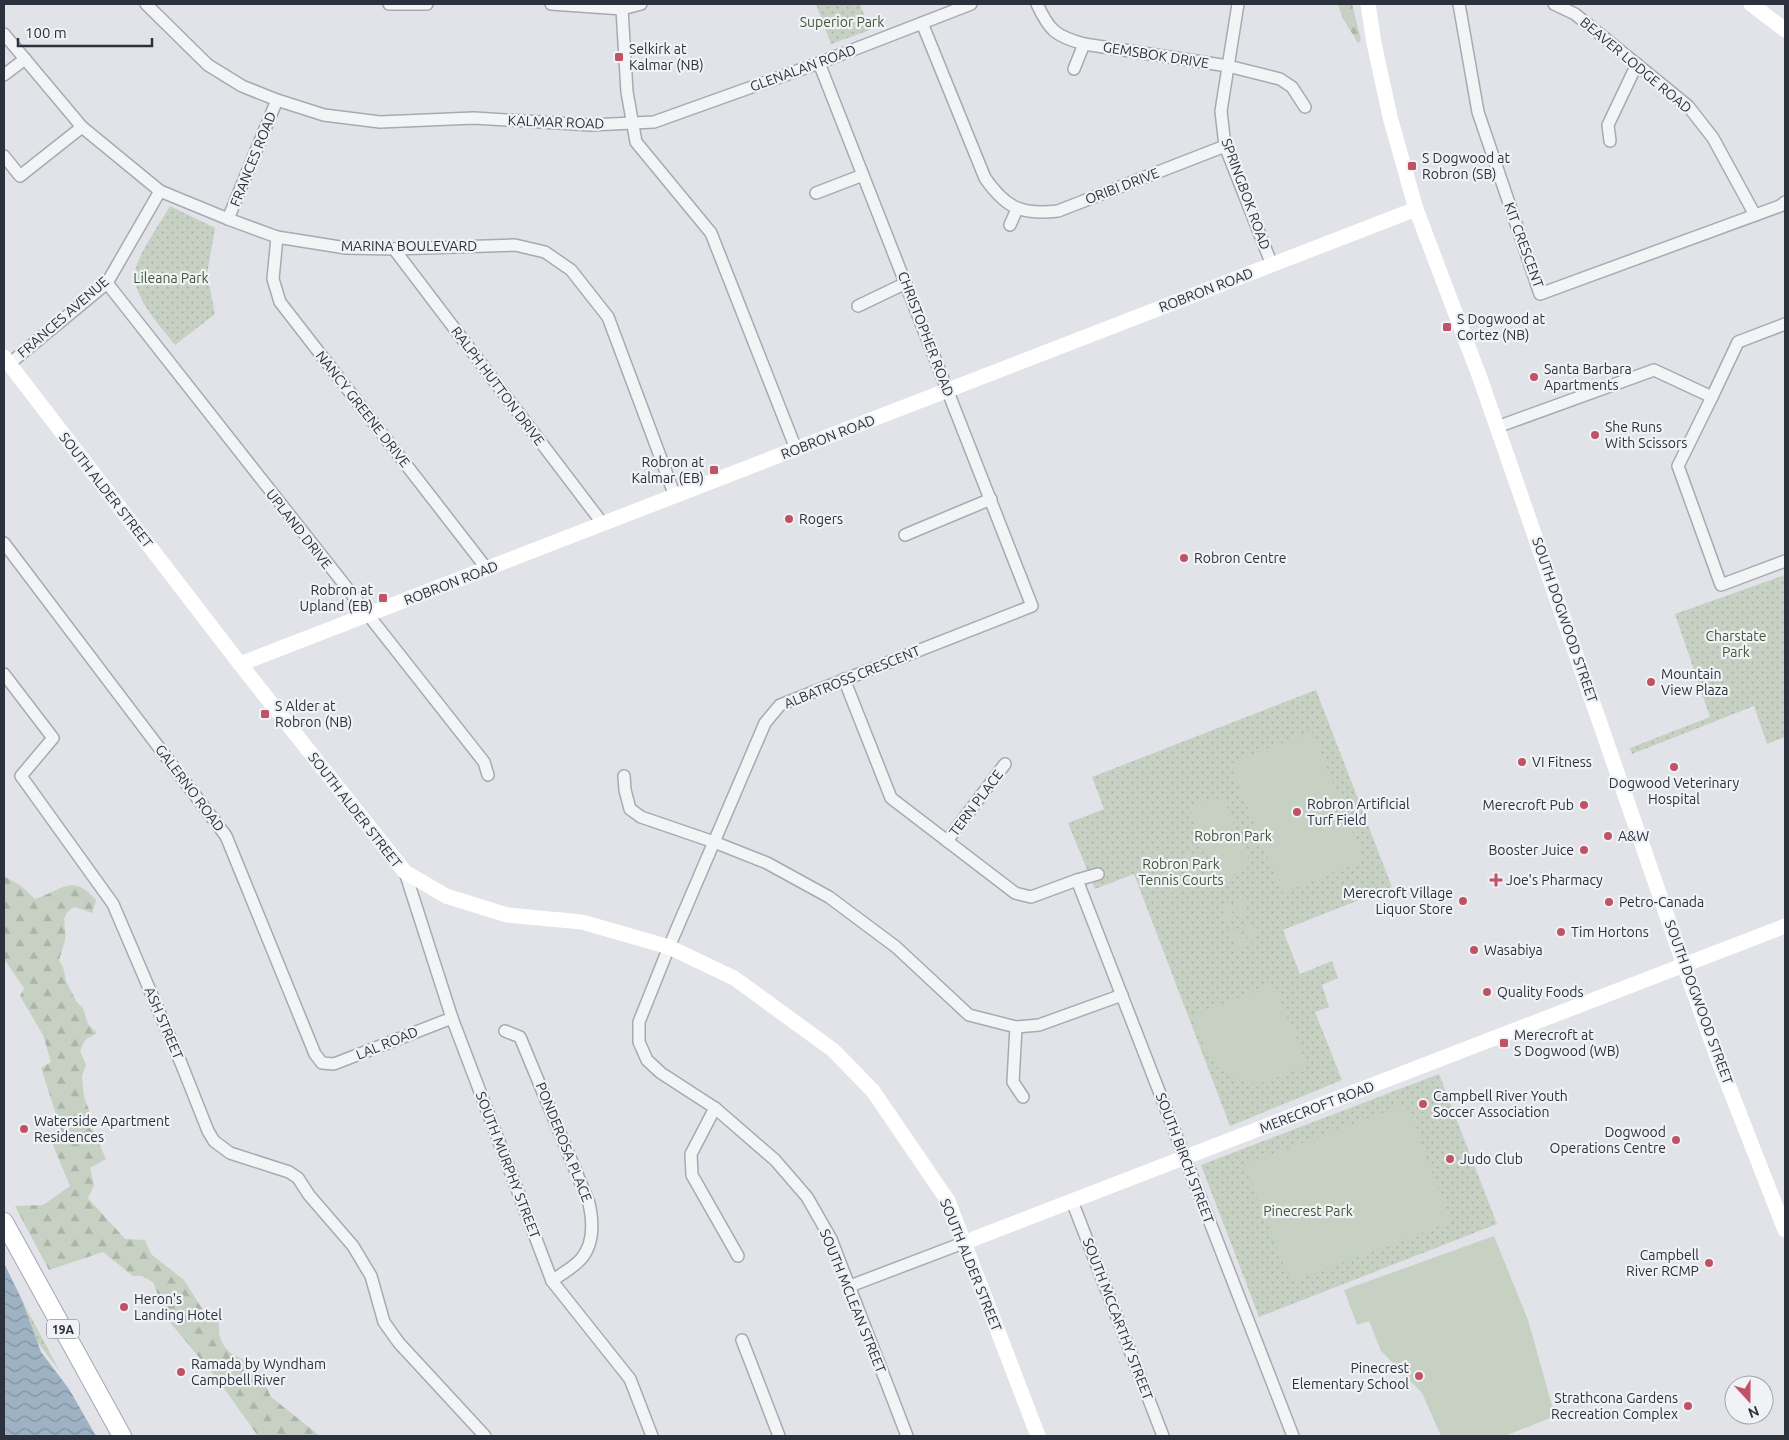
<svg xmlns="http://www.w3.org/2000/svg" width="1789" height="1440" viewBox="0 0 1789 1440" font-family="Ubuntu,sans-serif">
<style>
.forest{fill:url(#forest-firs)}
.park{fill:url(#park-dots)}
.pitch{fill:#c6d1c3}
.water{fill:url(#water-waves)}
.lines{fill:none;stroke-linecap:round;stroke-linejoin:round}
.street-casing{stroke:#a7aab1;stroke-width:14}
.primary-casing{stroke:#a1a8b2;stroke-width:20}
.street{stroke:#f3f4f6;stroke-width:11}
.secondary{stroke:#fff;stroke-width:15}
.primary{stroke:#fff;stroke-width:18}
.poi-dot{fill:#bf5365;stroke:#f0f2f5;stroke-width:2}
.labels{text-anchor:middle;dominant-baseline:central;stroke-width:4.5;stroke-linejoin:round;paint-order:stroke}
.shield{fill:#f0f2f5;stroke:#666c74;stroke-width:1}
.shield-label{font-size:12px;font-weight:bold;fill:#2b323d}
.park-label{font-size:14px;fill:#40583a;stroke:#f0f2f5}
.poi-label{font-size:14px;fill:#2b323d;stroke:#f0f2f5;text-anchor:start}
.street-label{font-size:14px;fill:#2b323d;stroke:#f0f2f5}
</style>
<defs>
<pattern id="forest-firs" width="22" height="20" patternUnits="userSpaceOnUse" patternTransform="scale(1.25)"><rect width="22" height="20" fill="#c6d1c3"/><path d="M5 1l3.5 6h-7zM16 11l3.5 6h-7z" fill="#aab4a8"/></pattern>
<pattern id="park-dots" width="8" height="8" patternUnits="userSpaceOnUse" patternTransform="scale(1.25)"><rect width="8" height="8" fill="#c6d1c3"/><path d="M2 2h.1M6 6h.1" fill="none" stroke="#aab4a8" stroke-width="1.8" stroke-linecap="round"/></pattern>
<pattern id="water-waves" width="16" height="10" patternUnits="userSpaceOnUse" patternTransform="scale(1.25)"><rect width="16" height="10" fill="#9fb2c4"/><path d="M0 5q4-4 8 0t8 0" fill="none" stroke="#8291a0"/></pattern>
</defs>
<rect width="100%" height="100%" fill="#e1e3e8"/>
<g class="forest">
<path d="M1338,4H1352L1361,40L1358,43L1342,17Z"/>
<path d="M4,876L21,886L35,899C61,891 72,872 96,900L92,913L75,907C58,915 67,925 65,940C63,947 61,953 59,960L63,967L66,981L76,1001L83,1008L88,1024L97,1033L85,1040L80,1051L86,1065L82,1076L84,1097L89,1110L88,1127L93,1130L106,1159L90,1168L94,1185L88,1198L125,1239L145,1240L151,1254L184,1280L206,1315L218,1322C220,1327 218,1332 220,1337C225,1354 240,1359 255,1363L271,1397L320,1436H258L218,1380L168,1320L153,1282L142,1276H133L103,1252L49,1270L15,1206L43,1205L70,1186L50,1138L62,1132L41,1068L51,1062L43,1035L20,996L24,988L4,959Z"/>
</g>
<g class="park">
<path d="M816,4H860L870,30L831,44Z"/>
<path d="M170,206L215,228L207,274L215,314L175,345C160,325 126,292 137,264C145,244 159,225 170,206Z"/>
<path d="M1785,575V737L1767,744L1754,706L1632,754L1630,748L1710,717L1675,614Z"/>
<path d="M1316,690L1392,887L1283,930L1300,974L1332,961L1338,978L1322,985L1329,1007L1315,1012L1342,1080L1230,1126L1134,874L1095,889L1068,823L1104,809L1092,777Z"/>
<path d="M1439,1074L1497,1224L1259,1317L1201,1165Z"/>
<path d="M4,1266L59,1370L32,1335Z"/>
</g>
<g class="pitch">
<path d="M1312,731L1364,860L1282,893L1230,764Z"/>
<path d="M1213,798L1225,802L1250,863L1245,871L1225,880L1216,875L1192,815C1191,804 1203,802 1213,798Z"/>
<path d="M1191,851L1203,880L1189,886L1178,856Z"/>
<path d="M1173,858L1185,887L1171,893L1160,863Z"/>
<path d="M1242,897L1249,914L1241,917L1234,900Z"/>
<path d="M1228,902L1235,919L1227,922L1220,905Z"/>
<path d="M1251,924L1258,941L1250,944L1243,926Z"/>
<path d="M1238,929L1245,946L1237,949L1230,931Z"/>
<path d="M1274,984L1307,1066L1261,1083L1254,1084L1242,1081L1217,1067L1208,1055L1192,1016Z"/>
<path d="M1406,1104L1451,1222L1291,1282L1244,1165Z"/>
<path d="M1494,1236L1528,1320L1555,1416L1505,1436H1441L1422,1393L1381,1351L1369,1321L1357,1325L1344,1290Z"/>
</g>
<path class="water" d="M4,1263L21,1298L41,1352L69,1389L96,1436H4Z"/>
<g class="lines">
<defs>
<g id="street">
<path d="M146,4L208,65L242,86L277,100L324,115L380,122L474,118L591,125L654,122L819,63L971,4"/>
<path d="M389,4H427"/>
<path d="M551,4L622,9L641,4"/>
<path d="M1037,4C1049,30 1055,36 1084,44L1228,66L1280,79L1292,87L1305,107"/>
<path d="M1238,4L1221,111L1225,146L1272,265"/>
<path d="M1459,4L1478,112L1540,294L1780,206L1785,202"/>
<path d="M1554,4L1575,14L1688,106L1713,138L1755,215"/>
<path d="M622,9L627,92L636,142L711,233L796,449"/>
<path d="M922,23L985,178C1006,208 1021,215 1058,211L1225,146"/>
<path d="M4,34L82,127L160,191L228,219L277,237L346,248L394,249L515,245L545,252L571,270L608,317L675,496"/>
<path d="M819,63L1032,606L780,705L765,723L669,947L639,1022V1042L647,1060L661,1073L715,1108L775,1160L807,1197L831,1239L907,1436"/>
<path d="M1074,69L1084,44"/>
<path d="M4,75L25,59"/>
<path d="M1610,141L1608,125L1637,64"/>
<path d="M4,156L20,176L82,127"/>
<path d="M816,193L863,175"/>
<path d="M228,219L277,100"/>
<path d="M1010,225L1017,209"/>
<path d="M277,237L273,279L280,302L487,569"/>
<path d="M394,249L603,524"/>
<path d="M107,283L484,762L488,775"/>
<path d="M858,306L906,283"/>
<path d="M9,364L107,283L160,191"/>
<path d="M1712,397L1678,466L1721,585L1785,561"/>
<path d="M1497,427L1654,370L1712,397L1738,342L1785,324"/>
<path d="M905,535L991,499"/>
<path d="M4,543L226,836L315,1054L322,1063L334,1064L452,1018"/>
<path d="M4,674L53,738L21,776L113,904L181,1063L208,1131L214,1141L230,1153L289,1172L298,1178L309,1195L353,1246L371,1276L384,1322L399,1343L485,1436"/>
<path d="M844,679L891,798L1015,893L1031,897L1077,880L1293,1436"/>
<path d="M624,776L625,790L630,809L641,817L714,842L767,863L829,897L896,947L969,1015L1016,1027L1039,1025L1122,995"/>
<path d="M947,841L1005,764"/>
<path d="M405,872L452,1018L552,1281L630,1379L652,1436"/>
<path d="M1077,880L1098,874"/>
<path d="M1016,1027L1013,1082L1023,1097"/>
<path d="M505,1031L520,1037L589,1203C593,1221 594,1244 581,1259C573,1268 561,1274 552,1281"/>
<path d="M715,1108L691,1154L692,1175L738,1256"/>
<path d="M1072,1201L1163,1436"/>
<path d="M850,1286L963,1243"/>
<path d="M742,1340L779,1436"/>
</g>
<path id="primary" d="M4,1222L122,1436"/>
</defs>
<use href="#street" class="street-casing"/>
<use href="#primary" class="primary-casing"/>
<use href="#street" class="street"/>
<g class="secondary">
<path d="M1368,4L1374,43L1390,117L1416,209L1480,378L1684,965L1718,1059L1785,1230"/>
<path d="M1751,4L1785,30"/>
<path d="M4,357L240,664L405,872L446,896L507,915L582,922L669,947L734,978L833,1050L873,1091L948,1201L1038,1436"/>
<path d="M240,664L1416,209"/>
<path d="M963,1243L1785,926"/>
</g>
<use href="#primary" class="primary"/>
</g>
<g class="poi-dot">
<rect x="614" y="52" width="10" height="10" rx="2.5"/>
<rect x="1407" y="161" width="10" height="10" rx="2.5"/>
<rect x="1442" y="322" width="10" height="10" rx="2.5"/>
<circle cx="1534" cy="377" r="5"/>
<circle cx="1595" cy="435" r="5"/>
<rect x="709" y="465" width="10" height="10" rx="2.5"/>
<circle cx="789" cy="519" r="5"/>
<circle cx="1184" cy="558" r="5"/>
<rect x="378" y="593" width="10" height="10" rx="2.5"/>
<circle cx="1651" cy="682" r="5"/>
<rect x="260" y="709" width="10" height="10" rx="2.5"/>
<circle cx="1522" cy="762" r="5"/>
<circle cx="1674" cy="767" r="5"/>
<circle cx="1584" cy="805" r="5"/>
<circle cx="1297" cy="812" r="5"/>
<circle cx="1608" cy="836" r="5"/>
<circle cx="1584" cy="850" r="5"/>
<path d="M1493.5 872.5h5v5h5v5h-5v5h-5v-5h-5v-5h5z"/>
<circle cx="1463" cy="901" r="5"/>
<circle cx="1609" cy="902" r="5"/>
<circle cx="1561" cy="932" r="5"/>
<circle cx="1474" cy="950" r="5"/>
<circle cx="1487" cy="992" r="5"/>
<rect x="1499" y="1038" width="10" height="10" rx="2.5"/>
<circle cx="1423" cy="1104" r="5"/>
<circle cx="24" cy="1129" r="5"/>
<circle cx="1676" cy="1140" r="5"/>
<circle cx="1450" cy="1159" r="5"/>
<circle cx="1709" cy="1263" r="5"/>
<circle cx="124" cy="1307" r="5"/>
<circle cx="181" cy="1372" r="5"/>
<circle cx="1419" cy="1376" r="5"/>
<circle cx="1688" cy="1406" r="5"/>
</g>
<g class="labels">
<rect class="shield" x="47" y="1319.5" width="32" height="19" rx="4"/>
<g class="shield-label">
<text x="63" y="1329">19A</text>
</g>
<g class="park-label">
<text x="842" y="22">Superior Park</text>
<text x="171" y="278">Lileana Park</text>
<text x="1736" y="636">Charstate<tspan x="1736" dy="16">Park</tspan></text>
<text x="1233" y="836">Robron Park</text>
<text x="1181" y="864">Robron Park<tspan x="1181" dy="16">Tennis Courts</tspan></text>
<text x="1308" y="1211">Pinecrest Park</text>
</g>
<g class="poi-label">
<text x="629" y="49">Selkirk at<tspan x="629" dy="16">Kalmar (NB)</tspan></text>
<text x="1422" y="158">S Dogwood at<tspan x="1422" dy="16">Robron (SB)</tspan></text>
<text x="1457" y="319">S Dogwood at<tspan x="1457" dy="16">Cortez (NB)</tspan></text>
<text x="1544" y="369">Santa Barbara<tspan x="1544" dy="16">Apartments</tspan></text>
<text x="1605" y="427">She Runs<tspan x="1605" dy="16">With Scissors</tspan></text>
<text x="704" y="462" text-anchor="end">Robron at<tspan x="704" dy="16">Kalmar (EB)</tspan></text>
<text x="799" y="519">Rogers</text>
<text x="1194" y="558">Robron Centre</text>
<text x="373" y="590" text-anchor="end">Robron at<tspan x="373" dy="16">Upland (EB)</tspan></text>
<text x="1661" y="674">Mountain<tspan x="1661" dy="16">View Plaza</tspan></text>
<text x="275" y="706">S Alder at<tspan x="275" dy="16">Robron (NB)</tspan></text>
<text x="1532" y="762">VI Fitness</text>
<text x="1674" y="783" text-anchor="middle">Dogwood Veterinary<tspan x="1674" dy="16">Hospital</tspan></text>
<text x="1307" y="804">Robron Artificial<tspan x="1307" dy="16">Turf Field</tspan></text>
<text x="1574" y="805" text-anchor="end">Merecroft Pub</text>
<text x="1618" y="836">A&amp;W</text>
<text x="1574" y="850" text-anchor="end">Booster Juice</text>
<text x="1506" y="880">Joe's Pharmacy</text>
<text x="1453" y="893" text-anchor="end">Merecroft Village<tspan x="1453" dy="16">Liquor Store</tspan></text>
<text x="1619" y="902">Petro-Canada</text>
<text x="1571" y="932">Tim Hortons</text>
<text x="1484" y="950">Wasabiya</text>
<text x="1497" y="992">Quality Foods</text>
<text x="1514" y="1035">Merecroft at<tspan x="1514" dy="16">S Dogwood (WB)</tspan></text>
<text x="1433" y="1096">Campbell River Youth<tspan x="1433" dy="16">Soccer Association</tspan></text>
<text x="34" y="1121">Waterside Apartment<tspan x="34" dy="16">Residences</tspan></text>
<text x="1666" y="1132" text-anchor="end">Dogwood<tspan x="1666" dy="16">Operations Centre</tspan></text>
<text x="1460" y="1159">Judo Club</text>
<text x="1699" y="1255" text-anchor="end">Campbell<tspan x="1699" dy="16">River RCMP</tspan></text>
<text x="134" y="1299">Heron's<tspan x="134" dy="16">Landing Hotel</tspan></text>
<text x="191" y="1364">Ramada by Wyndham<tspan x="191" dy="16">Campbell River</tspan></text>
<text x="1409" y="1368" text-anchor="end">Pinecrest<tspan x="1409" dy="16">Elementary School</tspan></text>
<text x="1678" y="1398" text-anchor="end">Strathcona Gardens<tspan x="1678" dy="16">Recreation Complex</tspan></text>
</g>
<g class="street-label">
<text transform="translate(1156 55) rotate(9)">GEMSBOK DRIVE</text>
<text transform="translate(1636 65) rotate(40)">BEAVER LODGE ROAD</text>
<text transform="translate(803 68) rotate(-20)">GLENALAN ROAD</text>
<text transform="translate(556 122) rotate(2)">KALMAR ROAD</text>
<text transform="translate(253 159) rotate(-68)">FRANCES ROAD</text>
<text transform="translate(1122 186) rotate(-21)">ORIBI DRIVE</text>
<text transform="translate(1246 194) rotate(70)">SPRINGBOK ROAD</text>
<text transform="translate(1524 245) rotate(70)">KIT CRESCENT</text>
<text x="409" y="246">MARINA BOULEVARD</text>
<text transform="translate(1206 290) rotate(-21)">ROBRON ROAD</text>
<text transform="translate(63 317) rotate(-41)">FRANCES AVENUE</text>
<text transform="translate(926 334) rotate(69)">CHRISTOPHER ROAD</text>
<text transform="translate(498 386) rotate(53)">RALPH HUTTON DRIVE</text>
<text transform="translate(363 409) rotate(52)">NANCY GREENE DRIVE</text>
<text transform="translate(828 437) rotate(-21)">ROBRON ROAD</text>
<text transform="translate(106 490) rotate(52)">SOUTH ALDER STREET</text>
<text transform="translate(299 529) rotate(52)">UPLAND DRIVE</text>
<text transform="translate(451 583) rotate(-21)">ROBRON ROAD</text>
<text transform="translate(1565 620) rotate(71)">SOUTH DOGWOOD STREET</text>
<text transform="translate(852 677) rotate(-22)">ALBATROSS CRESCENT</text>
<text transform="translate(190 788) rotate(53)">GALERNO ROAD</text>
<text transform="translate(976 803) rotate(-53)">TERN PLACE</text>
<text transform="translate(355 810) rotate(52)">SOUTH ALDER STREET</text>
<text transform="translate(1699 1002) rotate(70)">SOUTH DOGWOOD STREET</text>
<text transform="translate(164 1023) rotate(67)">ASH STREET</text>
<text transform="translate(387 1043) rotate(-22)">LAL ROAD</text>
<text transform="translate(1317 1107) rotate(-21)">MERECROFT ROAD</text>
<text transform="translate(564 1142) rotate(68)">PONDEROSA PLACE</text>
<text transform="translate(1185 1158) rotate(69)">SOUTH BIRCH STREET</text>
<text transform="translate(508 1165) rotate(69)">SOUTH MURPHY STREET</text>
<text transform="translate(971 1265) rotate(68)">SOUTH ALDER STREET</text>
<text transform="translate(853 1301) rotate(68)">SOUTH MCLEAN STREET</text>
<text transform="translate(1118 1319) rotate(69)">SOUTH MCCARTHY STREET</text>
</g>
</g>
<rect width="1789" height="1440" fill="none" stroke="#2b323d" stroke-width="10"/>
<g transform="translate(1749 1400) rotate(159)"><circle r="24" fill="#f0f2f5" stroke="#a1a5ab"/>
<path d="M0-4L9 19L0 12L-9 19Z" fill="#bf5365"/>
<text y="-8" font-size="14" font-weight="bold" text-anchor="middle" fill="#2b323d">N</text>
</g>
<path d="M18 38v8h134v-8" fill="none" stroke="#2b323d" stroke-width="2.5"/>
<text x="25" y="38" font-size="15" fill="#2b323d" stroke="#f0f2f5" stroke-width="4" paint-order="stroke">100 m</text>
</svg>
